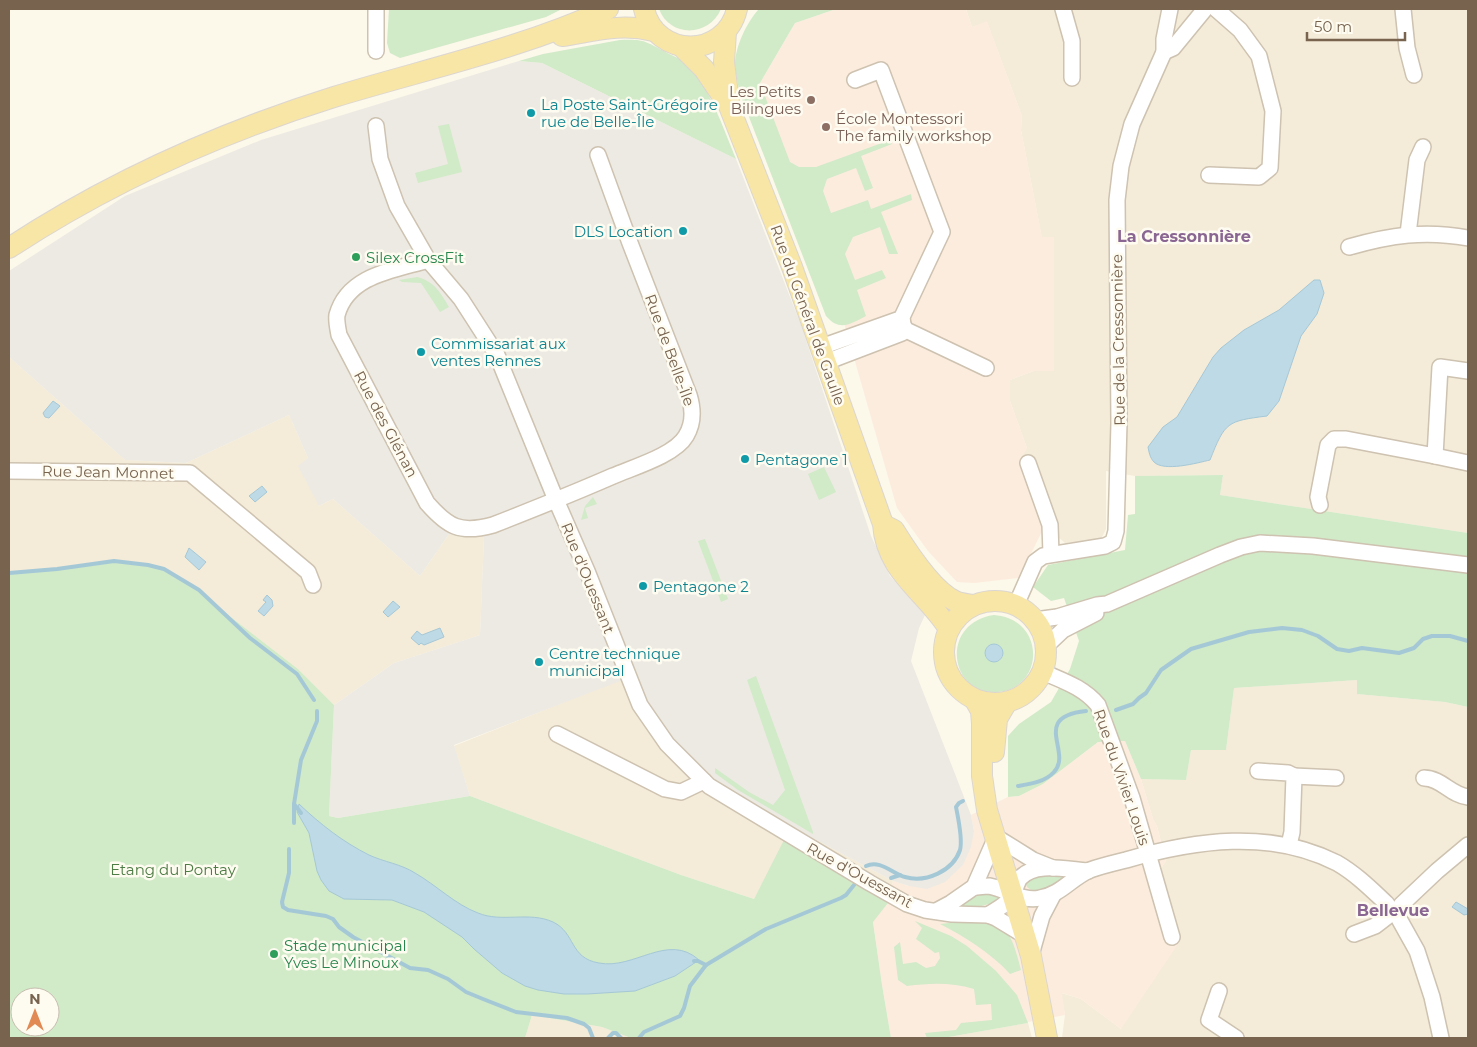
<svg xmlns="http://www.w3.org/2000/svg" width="1477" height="1047" viewBox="0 0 1477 1047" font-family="Montserrat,sans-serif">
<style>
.residential{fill:#f4ebd9}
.commercial{fill:#fcecde}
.industrial{fill:#edeae3}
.green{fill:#d1eac8;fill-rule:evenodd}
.water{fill:#bedae6;stroke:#a5c8d7}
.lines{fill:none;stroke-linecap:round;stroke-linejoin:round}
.stream{stroke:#a5c8d7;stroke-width:4}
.minor-casing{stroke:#cec2b0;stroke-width:18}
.major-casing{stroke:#dcd6d1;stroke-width:22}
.minor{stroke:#fff;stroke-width:15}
.major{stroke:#f8e6a6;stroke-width:20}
.education-dot{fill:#8d6e63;stroke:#fefbf1;stroke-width:2}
.culture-dot{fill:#0f9aa8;stroke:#fefbf1;stroke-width:2}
.leisure-dot{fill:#2e9e5b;stroke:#fefbf1;stroke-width:2}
.labels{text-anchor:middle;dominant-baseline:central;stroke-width:5;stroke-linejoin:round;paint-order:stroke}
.education-label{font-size:15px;fill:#785e54;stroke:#fefbf1;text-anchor:end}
.culture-label{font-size:15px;fill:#0d838f;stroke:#fefbf1;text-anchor:start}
.leisure-label{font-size:15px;fill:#27864d;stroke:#fefbf1;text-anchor:start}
.street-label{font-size:15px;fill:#77634e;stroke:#fefbf1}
.park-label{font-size:15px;fill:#4d7c45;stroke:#fefbf1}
.neighbourhood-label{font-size:16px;font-weight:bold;fill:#8a6692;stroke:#fefbf1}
</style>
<rect width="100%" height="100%" fill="#fcf8ea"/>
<g class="residential">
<path d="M966,9H1468V533L1220,495L1223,475L1135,476L1106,471V529L1101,539L1065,543L1045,525L1020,458L1027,448L1010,401V380L1034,371H1053L1054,237L1042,238L1021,130L1022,116L987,22L972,27Z"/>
<path d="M9,357L125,460L186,463L289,415L308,458L319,506L333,499L420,576L449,534L467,536L484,535L480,635L394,663L334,705L298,669L183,580L164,569L148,565L114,561L57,569L9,573Z"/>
<path d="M628,677L719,785L792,827L893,881L888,903L785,841L754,899L681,875L470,796L454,746Z"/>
<path d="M1357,680V694L1445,702L1468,707V1038H1062L1065,1015L1061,993L1081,999L1121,1029L1160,870L1166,861L1157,826L1153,819L1141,779L1186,780L1191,750H1226L1234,688Z"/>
<path d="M532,1015L602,1027L631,1038H525Z"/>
<path d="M1028,1023L1032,1038H943Z"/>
</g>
<g class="commercial">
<path d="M836,9H966L972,27L987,21L1022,116L1021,130L1042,237H1054V371H1034L1010,380V401L1027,448L1020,459L1045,525L1019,578L974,583L957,582L928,551L897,508L844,323L760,83L795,23Z"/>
<path d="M1125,741L1141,779L1153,819L1157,826L1166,861L1160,870L1179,930L1178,944L1121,1029L1081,999L1062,993L1065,1015L943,1038H891L882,985L873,921L888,903L893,881L909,886L974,831L971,815L1008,797L1019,796L1043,784L1098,742Z"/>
</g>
<path class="industrial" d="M519,61L542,63L736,159L801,325L871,536L890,576L925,615L919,628L911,661L971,815L974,831L971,847L963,865L945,882L927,889L909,886L893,881L792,827L719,784L696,767L672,741L628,678L454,745L470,796L338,818L329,816L334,705L394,663L480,635L484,535L467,536L449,534L420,576L333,499L319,506L298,466L308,458L289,415L186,463L125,460L9,357V271L125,196L261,140Z"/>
<g class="green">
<path d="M389,9H562L546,17L400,58L390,53L387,43Z"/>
<path d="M659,9H721C709,37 670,38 659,9Z"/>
<path d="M759,9H836L795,23L760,83L790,162L799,167H816L890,140L892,144L861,156L873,188L865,191L856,168L827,179L823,191L831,213L868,200L871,209L911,194L912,200L881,212L898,254H889L880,227L853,237L845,254L855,280L882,270L886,278L857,290L866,316C850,324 840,332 826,316L739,91C738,82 735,72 735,63C736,45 747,22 759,9Z"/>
<path d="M620,40C644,39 644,41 664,51C670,55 678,57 684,62C708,82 724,130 736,159L542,63L519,61L543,54Z"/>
<path d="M449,124L462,172L418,183L415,173L448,164L438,126Z"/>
<path d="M417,277C434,281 441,293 449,307L440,312L421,283L402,282L399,280Z"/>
<path d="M824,467L836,492L819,500L808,474Z"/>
<path d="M1223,475L1220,495L1468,533V707L1445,702L1357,694V680L1234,688L1226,750H1191L1186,780L1141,779L1125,741L1098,742L1043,784L1019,796L1008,797V736L1019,724L1051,702L1070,669L1079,641L1064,598L1051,601L1033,587L1048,565L1125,550L1128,515L1135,514V476Z"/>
<path d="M593,497L597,504L585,508L588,518L581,520L585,506Z"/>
<path d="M705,539L728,599L721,602L698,541Z"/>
<path d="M114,561L148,565L164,569L183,580L298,669L334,705L329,816L338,818L470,796L681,875L754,899L784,840L888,903L873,922L882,985L891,1038H631L602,1027L532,1015L525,1038H9V573L57,569ZM20,997H50V1027H20Z"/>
<path d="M994,615C1046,619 1045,688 998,692C949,696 939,623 994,615ZM988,646L1003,656L999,661L986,658L985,652Z"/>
<path d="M756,676L813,832V834L738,790L715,773V768L749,792L773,805L785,790L747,680Z"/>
<path d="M1037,875H1070L1047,891L1035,893L1027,887L1026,884L1029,880Z"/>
<path d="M980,895H992L998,898C989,907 975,907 962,907L961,906L971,898Z"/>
<path d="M976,920C1011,922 1013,941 1021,970L1010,974C991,953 965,937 940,924Z"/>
<path d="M915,921L951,936L967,946L996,971L1017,995L1028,1023L943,1038H927L925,1033L956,1030L961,1023L992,1020L991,1004L976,1005L974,989C951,982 930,983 907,986L898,980L894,947L900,942L903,964L916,962L926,968L935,966L940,958L939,952L935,953L916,939L922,928Z"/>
</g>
<g class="water">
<path d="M1314,280H1320L1324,293L1317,314L1301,336L1279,401L1267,416C1227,421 1225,422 1210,460C1197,463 1164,472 1154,462C1150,458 1149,452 1148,447L1163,427L1177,417L1213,357L1221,348L1244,330L1279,310Z"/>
<path d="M53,401L60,406L49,418L45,417L43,413Z"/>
<path d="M262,486L267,492L255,502L249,496Z"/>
<path d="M189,548L206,562L199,570L185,557Z"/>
<path d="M267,595L272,600L273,606L264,616L258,611L266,602L263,600Z"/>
<path d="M393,601L400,607L388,617L383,612Z"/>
<path d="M440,628L444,637L424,645L421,643L419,645L411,638L417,631L422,635Z"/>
<circle cx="994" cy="653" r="9"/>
<path d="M299,804C320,824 343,842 369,855C384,862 401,864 415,873C436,885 456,905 478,913C502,923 529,911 553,922C576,933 569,958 599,963C634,970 668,932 699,960L675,976L635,991L587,994H564L538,990L525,986L502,973L474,949L462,937L424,912L392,900L344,899L329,891L321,880L317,871L309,833L297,812Z"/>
<path d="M1456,902L1468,909V914L1464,915L1452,907Z"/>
</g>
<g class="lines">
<g class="stream">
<path d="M9,573L57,569L114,561L148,565L164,569L199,590L250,638L297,674L314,700"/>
<path d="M1116,710L1133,704L1139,698L1146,693L1161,670L1191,649L1249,632L1282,628L1302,630L1318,636L1337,649L1349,651L1362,648L1399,653L1414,648L1423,639L1432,636H1450L1468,641"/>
<path d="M1018,786C1030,784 1045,782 1054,772C1073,752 1030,717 1086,711"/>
<path d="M301,813L294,804L301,760L317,721V711"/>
<path d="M294,823V804"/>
<path d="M289,849V873L282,902L283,907L288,910L326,916L333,919L339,927L353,937L410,968L428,970L448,979L466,992L483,999L516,1012L567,1018L584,1024L589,1028L593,1038"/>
<path d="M866,866C880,859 893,874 905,877C926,883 953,871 960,850C963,839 958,818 956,807L959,803L963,801"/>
<path d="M891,878L900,875"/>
<path d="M694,961H698L706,965L766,929L841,898L846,895L854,885"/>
<path d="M608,1038L613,1033H616L621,1038"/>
<path d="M639,1038L644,1032L680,1016L684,1008L690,986L706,965"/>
</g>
<defs>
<g id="minor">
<path d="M1063,9L1072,41V78"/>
<path d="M1403,9L1407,48L1414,75"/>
<path d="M376,51V9"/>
<path d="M1164,52L1173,48L1205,9"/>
<path d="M855,80L881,70L942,232L902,317L903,325L906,330L986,368"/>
<path d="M376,126L380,159L397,206L428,260L461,299L497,355L556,500L587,571L640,705L667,744L709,786L870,883L907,904L925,910L952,914L988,915L996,918L1024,935"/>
<path d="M1209,175L1259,177L1270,168L1273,111L1259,56L1240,30L1216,9"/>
<path d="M1408,234L1417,160L1423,147"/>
<path d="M1349,247C1391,235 1425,230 1468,238"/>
<path d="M428,260C394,270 348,275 337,315C336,321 338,329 339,335L427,503C448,527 460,534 493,525C534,509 574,493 613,476C634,467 675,455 686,436C694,423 693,408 689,395L630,243L598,155"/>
<path d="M821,347L897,320L903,325L902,333L826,362"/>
<path d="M1435,456L1468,463"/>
<path d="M1028,463L1050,525L1051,554"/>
<path d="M9,471L190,473L308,572L313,585"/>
<path d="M1320,505L1318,497L1328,445L1334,439H1346L1435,456L1440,367L1468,371"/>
<path d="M1016,605L1035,562L1043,556L1105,546L1113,542L1116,531L1119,423L1117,200L1121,166L1132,124L1164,52V39L1170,9"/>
<path d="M1035,620L1057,617L1097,605L1107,604L1220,555L1241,547L1260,543L1313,546L1468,565"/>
<path d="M1046,646L1063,630L1096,613"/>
<path d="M1043,672C1063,681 1083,687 1098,705L1132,798L1172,937"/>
<path d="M557,734L665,789L681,792L704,781"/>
<path d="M1258,771L1288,773L1294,776L1292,832L1289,845"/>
<path d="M1294,776L1336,778"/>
<path d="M1424,778C1441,778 1451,795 1468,797"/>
<path d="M974,887C979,887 984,886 989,886C1007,889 1022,902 1040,898C1062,894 1071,878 1090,870C1101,866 1114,863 1126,860C1195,840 1270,829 1337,863C1356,874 1371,889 1387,904"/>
<path d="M1401,905L1437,871L1468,845"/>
<path d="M936,911L951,903L974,887L996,837L1033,860L1053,868"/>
<path d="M988,915C999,908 1008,904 1014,892C1016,888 1017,882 1020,878C1036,861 1067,870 1088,871"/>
<path d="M1398,917L1417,951L1432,997L1441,1038"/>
<path d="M1354,934L1375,926L1388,916"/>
<path d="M1031,955L1042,916L1053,895"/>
<path d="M1219,991L1209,1020L1236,1038"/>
</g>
<g id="major">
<path d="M644,9C656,59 725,59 737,9"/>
<path d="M726,32L724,62L729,102"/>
<path d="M562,36C595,31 621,23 654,31"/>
<path d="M682,47L704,69L729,106L792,267L883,524C886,572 926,592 949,629"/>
<path d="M9,248C110,182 219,133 334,97C426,69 520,49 608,9"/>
<path d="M888,527L894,530C907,551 932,590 955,601C961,604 968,604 974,605"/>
<circle cx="995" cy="652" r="51"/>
<path d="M975,700L981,711L982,723V776L987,810L1031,956L1047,1038"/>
<path d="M994,752L997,719L1007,702"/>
</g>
</defs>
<use href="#minor" class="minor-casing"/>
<use href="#major" class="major-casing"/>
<use href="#minor" class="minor"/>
<use href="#major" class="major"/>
</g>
<g class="education-dot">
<circle cx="811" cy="100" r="5"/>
<circle cx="826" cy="127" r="5"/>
</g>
<g class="culture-dot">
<circle cx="531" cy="113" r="5"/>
<circle cx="683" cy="231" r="5"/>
<circle cx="421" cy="352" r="5"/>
<circle cx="745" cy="459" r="5"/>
<circle cx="643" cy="586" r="5"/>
<circle cx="539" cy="662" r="5"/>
</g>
<g class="leisure-dot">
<circle cx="356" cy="257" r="5"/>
<circle cx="274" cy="954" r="5"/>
</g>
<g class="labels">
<g class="education-label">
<text x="801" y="91">Les Petits<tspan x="801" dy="17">Bilingues</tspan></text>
<text x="836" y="118" text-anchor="start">École Montessori<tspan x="836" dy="17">The family workshop</tspan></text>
</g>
<g class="culture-label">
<text x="541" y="104">La Poste Saint-Grégoire<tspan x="541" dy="17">rue de Belle-Île</tspan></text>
<text x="673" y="231" text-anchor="end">DLS Location</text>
<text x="431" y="343">Commissariat aux<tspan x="431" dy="17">ventes Rennes</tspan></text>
<text x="755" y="459">Pentagone 1</text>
<text x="653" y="586">Pentagone 2</text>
<text x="549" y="653">Centre technique<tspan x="549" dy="17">municipal</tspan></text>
</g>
<g class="leisure-label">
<text x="366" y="257">Silex CrossFit</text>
<text x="284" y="945">Stade municipal<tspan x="284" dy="17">Yves Le Minoux</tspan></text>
</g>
<g class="street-label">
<text transform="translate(808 315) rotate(70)">Rue du Général de Gaulle</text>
<text transform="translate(1118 340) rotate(-91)">Rue de la Cressonnière</text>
<text transform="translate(670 350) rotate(70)">Rue de Belle-Île</text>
<text transform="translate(386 424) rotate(62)">Rue des Glénan</text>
<text transform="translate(108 472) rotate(1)">Rue Jean Monnet</text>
<text transform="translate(588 578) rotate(68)">Rue d'Ouessant</text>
<text transform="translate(1122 777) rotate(71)">Rue du Vivier Louis</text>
<text transform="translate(860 875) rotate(29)">Rue d'Ouessant</text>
</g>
<g class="park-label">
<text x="173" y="869">Etang du Pontay</text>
</g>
<g class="neighbourhood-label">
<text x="1184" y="236">La Cressonnière</text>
<text x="1393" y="910">Bellevue</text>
</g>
</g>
<rect width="1477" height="1047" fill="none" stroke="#77634e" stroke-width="20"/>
<g transform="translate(35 1012)"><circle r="24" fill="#fefbf1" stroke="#c8beb0"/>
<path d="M0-4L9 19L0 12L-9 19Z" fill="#e18a54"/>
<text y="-8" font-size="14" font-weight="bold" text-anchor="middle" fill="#77634e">N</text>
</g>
<path d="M1307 32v8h98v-8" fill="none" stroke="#77634e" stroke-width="2.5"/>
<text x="1314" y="32" font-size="15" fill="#77634e" stroke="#fefbf1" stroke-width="4" paint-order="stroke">50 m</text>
</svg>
